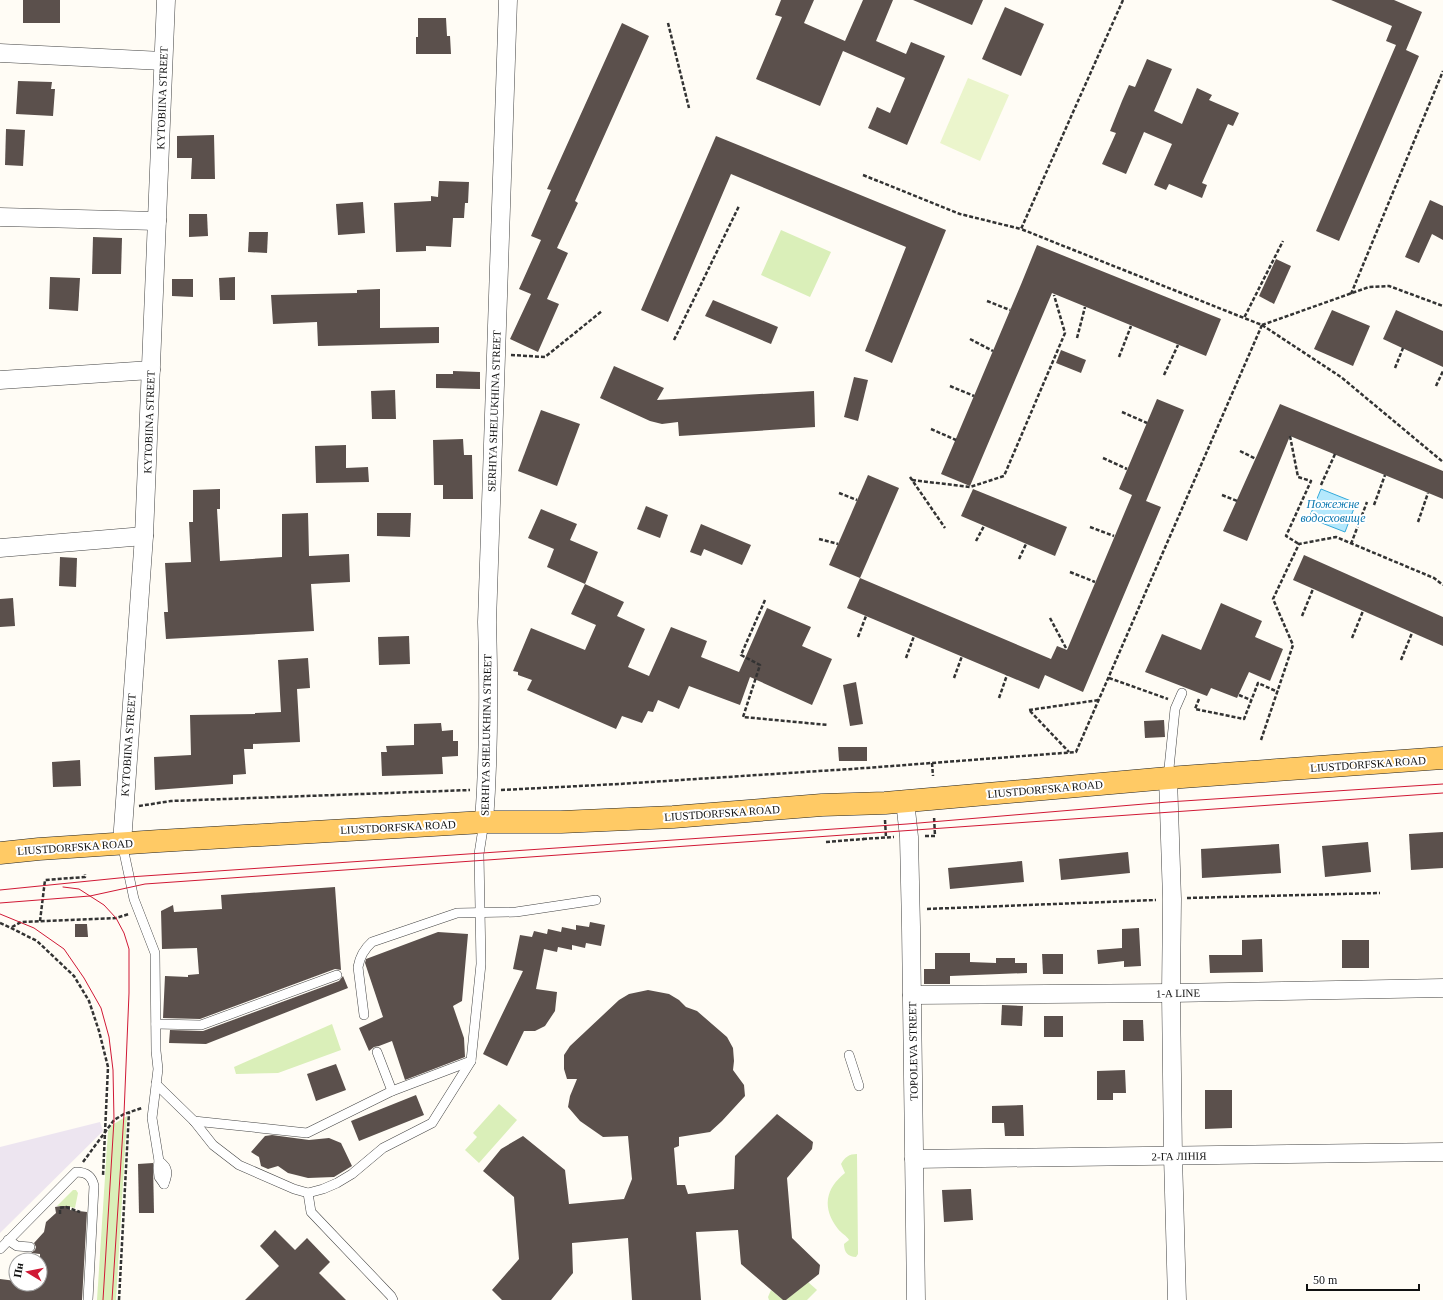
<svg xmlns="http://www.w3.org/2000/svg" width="1443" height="1300" viewBox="0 0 1443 1300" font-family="'Times New Roman',serif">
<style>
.industrial{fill:#ede5f0}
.green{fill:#daefb9}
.pitch{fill:#ebf5cc}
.water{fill:#b4e8fc;stroke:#33a9da}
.building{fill:#5b504c}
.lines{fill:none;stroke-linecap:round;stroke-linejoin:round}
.lane-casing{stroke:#444;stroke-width:10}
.street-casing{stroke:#444;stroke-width:19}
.primary-casing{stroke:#222;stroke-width:23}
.path{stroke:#333;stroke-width:2.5;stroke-dasharray:4 2;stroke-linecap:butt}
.lane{stroke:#fff;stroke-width:9}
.street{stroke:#fff;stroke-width:18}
.primary{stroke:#ffca65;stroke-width:22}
.tram{stroke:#d01935;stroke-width:1}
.labels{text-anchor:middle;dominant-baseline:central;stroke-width:4;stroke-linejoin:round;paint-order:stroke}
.street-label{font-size:11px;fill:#111;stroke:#fff}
.water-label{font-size:12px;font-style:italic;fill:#0c79b1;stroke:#fff}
</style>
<rect width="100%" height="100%" fill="#fffcf5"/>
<path class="industrial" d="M100,1122L103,1131L0,1233V1147Z"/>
<g class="green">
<path d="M781,230L831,252L810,297L761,275Z"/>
<path d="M332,1024L341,1050L278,1073L236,1074L234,1067Z"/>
<path d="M499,1104L517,1120L479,1163L465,1150L477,1137L473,1133Z"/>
<path d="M127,1116L116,1300H97L108,1131L112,1125Z"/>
<path d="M857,1154L858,1254L856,1257C848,1257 844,1252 844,1244L849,1240C847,1236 841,1233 838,1229C822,1208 825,1189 845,1173L841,1164C845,1157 849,1154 857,1154Z"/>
<path d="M73,1190H76L78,1193L75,1208L66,1206H57Z"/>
<path d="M808,1282L817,1290L807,1300H786Z"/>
<path d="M771,1290L783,1300H769L768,1297Z"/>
</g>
<path class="pitch" d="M968,78L1009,95L980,161L940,143Z"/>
<path class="water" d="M1321,489L1356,503L1345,532L1309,518Z"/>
<g class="building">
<rect x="23" y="0" width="37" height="23"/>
<path d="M781,0H814L804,23L845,41L863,0H893L876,41L906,54L911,42L945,56L907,145L868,128L877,107L890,113L905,78L843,51L820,106L756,79L782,17L775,15Z"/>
<path d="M913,0H983L972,25Z"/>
<path d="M1331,0H1394L1422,12L1406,50L1419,56L1339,241L1316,231L1396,45L1386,41L1392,26Z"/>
<path d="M1005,7L1044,24L1021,76L982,59Z"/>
<path d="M418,18H446L447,36H450L451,54H416V37H418Z"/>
<path d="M622,23L649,36L575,201L578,203L557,248L568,253L547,299L559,304L538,352L510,339L531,294L519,289L541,240L531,236L551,190L547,189Z"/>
<path d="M1147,59L1172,69L1154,111L1182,124L1197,88L1212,95L1209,100L1239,113L1233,126L1228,124L1202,183L1207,185L1202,198L1169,184L1166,190L1154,185L1172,144L1144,132L1126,174L1102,164L1116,133L1110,131L1122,101L1129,85L1135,87Z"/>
<path d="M18,81L52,82L51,89H55L53,116L16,114Z"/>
<path d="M6,129L25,130L23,166L5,165Z"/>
<path d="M214,135L215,179H191L192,158H177V136Z"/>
<path d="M716,136L946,230L892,363L865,351L906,247L731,174L668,322L641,310Z"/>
<path d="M439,181L469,182L468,203H465L464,218H453L451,247L426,246V251L396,252L394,203L431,201V196L438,197Z"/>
<path d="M1430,200L1443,206V240L1432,234L1419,263L1405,257Z"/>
<path d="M363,202L365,233L338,235L336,204Z"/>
<path d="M189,214H207L208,236L189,237Z"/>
<path d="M249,232H268L267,253L248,252Z"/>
<path d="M93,237L122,238L121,274H92Z"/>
<path d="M1037,245L1221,319L1206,356L1052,293L970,486L941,474L1022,282Z"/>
<path d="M1276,259L1291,266L1274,304L1259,296Z"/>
<path d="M50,277L80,278L78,311L49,309Z"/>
<path d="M235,277V300H220L219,278Z"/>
<path d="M172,279H193V297L172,296Z"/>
<path d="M380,289V328L439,327V343L318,346L317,322L273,324L271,295L357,293V290Z"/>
<path d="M713,300L778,327L771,344L705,316Z"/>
<path d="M1332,310L1370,326L1353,366L1314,349Z"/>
<path d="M1396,310L1443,331V367L1383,339Z"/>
<path d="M1061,350L1086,360L1081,373L1056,363Z"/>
<path d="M614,366L664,388L657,400L814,391L815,427L679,436L678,422L662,424L650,421L600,398Z"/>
<path d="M453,371L480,372V389L436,388V374H453Z"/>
<path d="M854,377L868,380L858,421L844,417Z"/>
<path d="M395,390L396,419H372L371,391Z"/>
<path d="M1157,399L1184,410L1146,501L1161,507L1083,692L1045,675L1039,689L847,608L860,578L1051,659L1057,646L1067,650L1132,495L1119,489Z"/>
<path d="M1280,404L1443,471V499L1290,436L1247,541L1223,531Z"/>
<path d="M541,410L580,424L557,486L518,471Z"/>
<path d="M463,439L464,455H472L473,499H443V485H434L433,440Z"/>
<path d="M346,445V468L368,467L369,482L316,483L315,446Z"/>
<path d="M868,475L899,488L860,578L829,565Z"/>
<path d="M220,489V509H217L220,561L282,557V514L308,513L309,556L349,554L350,582L311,584L314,631L166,639L164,612H168L165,563L191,562L189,522H193V490Z"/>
<path d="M973,489L1067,527L1055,556L961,516Z"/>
<path d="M646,506L668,515L660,538L637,529Z"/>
<path d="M541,509L577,524L570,540L598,552L585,584L547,567L554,549L528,538Z"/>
<path d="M377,513H411L410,537L377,536Z"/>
<path d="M701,524L751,545L742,565L704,549L701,556L690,552Z"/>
<path d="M1304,555L1443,617V646L1293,580Z"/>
<path d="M60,557L77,558L76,587L59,586Z"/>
<path d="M585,584L624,602L617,616L645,629L628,667L649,676L671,627L707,641L701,657L739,672L767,608L811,627L802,646L832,659L812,705L750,677L740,705L689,686L679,709L658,700L653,712L648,711L642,723L622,716L616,729L527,690L532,680L518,675V672L513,671L531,628L585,650L596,625L571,614Z"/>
<path d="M13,598L15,626L0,627V599Z"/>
<path d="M1221,603L1262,621L1255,637L1283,649L1270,681L1249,672L1237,698L1211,688L1207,696L1145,672L1162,634L1201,650Z"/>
<path d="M409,636L410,664L379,665L378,637Z"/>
<path d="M308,658L310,688L297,689L300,742L253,744V749H244L246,774L233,775V784L155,790L154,757L191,755L190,715L255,714V713L281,712L278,660Z"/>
<path d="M856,682L863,724L850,726L843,685Z"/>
<path d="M1164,720L1165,737L1145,738L1144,721Z"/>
<path d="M441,723L442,731L453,730V741H458V756L442,757L443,774L382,776L381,752H387L386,746L414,745V724Z"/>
<path d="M838,747H867V761H839Z"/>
<path d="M80,760L81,786L53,787L52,762Z"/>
<path d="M1443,832V868L1411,870L1409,834Z"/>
<path d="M1368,842L1371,872L1325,877L1322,846Z"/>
<path d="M1279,844L1281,873L1202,878L1201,849Z"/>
<path d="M1128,852L1130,873L1061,880L1059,859Z"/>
<path d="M1022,861L1024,882L950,889L948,868Z"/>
<path d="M335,887L341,970L335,969L200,1019L163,1018L165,976L188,977V975L199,974L197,948L162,949L161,911L173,905L174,912L222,909L221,895Z"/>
<path d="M590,922L605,925L601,946L586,943L585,948L572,945V950L558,947L557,952L544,949L536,989L557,992L555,1011L545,1026L535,1031H524L507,1066L483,1054L523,971L513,969L520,935L532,937L534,931L547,934L548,929L561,932L562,927L576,930V925L589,927Z"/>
<path d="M75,924H87L88,937H75Z"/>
<path d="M1139,928L1141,966L1124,967V961L1098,964L1097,950L1122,948V929Z"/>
<path d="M438,932L468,934L462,1001L453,1006L464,1038L465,1057L405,1080L392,1041L379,1046L374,1047L369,1051L359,1028L383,1017L365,963L366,959Z"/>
<path d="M1262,939L1263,972L1210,973L1209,955H1242V940Z"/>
<rect x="1342" y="940" width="27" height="28"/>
<path d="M935,953H970V962L996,963V958H1015V963H1027V973L950,976V984H924V969H935Z"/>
<path d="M1042,954H1063V974H1043Z"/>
<path d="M343,976L348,988L206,1044L169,1043L170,1030L203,1031L339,981Z"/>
<path d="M648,990L669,994L679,1000L686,1007L697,1011L727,1037L733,1048L734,1061L733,1070L744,1085L745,1096L722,1121L710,1132L679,1137V1146L674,1148L677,1185H685L688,1194L734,1189L735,1156L777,1114L813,1142L812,1149L787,1178L792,1238L820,1265L819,1274L786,1300H783L741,1264L738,1230L696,1232L701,1300H632L628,1238L572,1243L573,1273L551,1300H502L492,1290L519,1259L514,1197L483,1171L501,1149L523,1136L565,1170L569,1204L624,1199L632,1179L628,1136L603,1137L580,1121L568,1107L570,1096L577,1079H567L564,1069V1055L570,1046L619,1000L629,994Z"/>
<path d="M1002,1005L1023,1006L1022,1026L1001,1025Z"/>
<rect x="1044" y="1016" width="19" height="21"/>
<path d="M1123,1020H1143L1144,1041H1123Z"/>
<path d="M336,1064L346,1090L316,1101L307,1074Z"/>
<path d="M1125,1070L1126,1093H1113V1100H1097V1071Z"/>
<path d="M1205,1090H1232V1128L1205,1129Z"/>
<path d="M416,1095L424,1115L359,1141L351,1121Z"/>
<path d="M1023,1105L1024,1136H1005L1004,1123H992V1106Z"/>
<path d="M272,1135L309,1140L329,1138L341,1143L352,1166L334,1177L308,1178L288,1173L278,1166L268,1169L261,1166L259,1157L251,1152L265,1136Z"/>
<path d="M153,1163L154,1213H139L138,1164Z"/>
<path d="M971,1189L973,1220L944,1222L942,1190Z"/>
<path d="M61,1206H70V1210L87,1212L82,1300H0V1279L16,1281V1284H40V1254L31,1253L35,1250L36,1247L34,1243L44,1232L46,1222L56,1213L55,1207Z"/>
<path d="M275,1230L295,1250L307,1238L330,1262L319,1273L346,1300H245L279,1266L260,1246Z"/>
</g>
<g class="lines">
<defs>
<g id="lane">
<path d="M1168,778L1175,709L1182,693"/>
<path d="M122,843L134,899L155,953L156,1051L158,1069L152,1118L159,1161L158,1168L159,1177L164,1184"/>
<path d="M364,1015L358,967C360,956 364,949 372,942L457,913L516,912L596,900"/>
<path d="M156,1024L201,1025L337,975"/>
<path d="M377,1052L392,1091"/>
<path d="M849,1055L859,1086"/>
<path d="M156,1084L194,1121L213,1145L239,1165L294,1189L308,1193L323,1189L337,1183L352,1174L383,1148L432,1123L471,1061L481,964L479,854L484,822"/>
<path d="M194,1121L307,1133L392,1091L471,1061"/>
<path d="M159,1161C169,1168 168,1174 164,1184"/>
<path d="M308,1193L311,1212L391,1296L393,1300"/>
<path d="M8,1240L17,1246L30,1247"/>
<path d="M0,1249L76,1172C86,1172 92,1176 94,1186L88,1300"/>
</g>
<g id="street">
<path d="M0,53L163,61"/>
<path d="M0,217L157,221"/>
<path d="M0,380L151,370"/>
<path d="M0,548L144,536"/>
<path d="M1168,778L1172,899L1171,993L1173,1156L1177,1300"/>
<path d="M905,801L909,837L911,927L916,1300"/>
<path d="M484,822C489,755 489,689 487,622L508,0"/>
<path d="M122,843L144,536L166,0"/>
<path d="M912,995L1171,993L1443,988"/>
<path d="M914,1159L1443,1152"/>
</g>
<path id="primary" d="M0,853L39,849L159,841L484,822H561L673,817L822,805L885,803L1168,778L1443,758"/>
</defs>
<use href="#lane" class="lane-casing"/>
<use href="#street" class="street-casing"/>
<use href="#primary" class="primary-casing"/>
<g class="path">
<path d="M1123,0L1021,229L1244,318L1283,241"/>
<path d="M668,23L689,108"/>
<path d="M863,175L960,214L1021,229"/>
<path d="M1351,294L1443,71"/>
<path d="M987,301L1010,310"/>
<path d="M1262,325L1341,377L1443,462"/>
<path d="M1262,325L1369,287L1389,286L1443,306"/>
<path d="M1077,338L1085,307"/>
<path d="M970,339L993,351"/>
<path d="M674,340L739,206"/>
<path d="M511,355L545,357L602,311"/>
<path d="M1119,357L1131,326"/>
<path d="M1395,368L1403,348"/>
<path d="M1164,375L1178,345"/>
<path d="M950,386L974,396"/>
<path d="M1436,386L1443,371"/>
<path d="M1122,412L1147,423"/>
<path d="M931,429L956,440"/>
<path d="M1290,436L1298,477L1311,481L1286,536L1299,544"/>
<path d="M1240,451L1256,459"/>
<path d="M1103,458L1127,469"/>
<path d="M910,477L945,528"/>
<path d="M912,480L970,487L1004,476L1065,333L1054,295"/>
<path d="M1321,485L1335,454"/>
<path d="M839,493L857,500"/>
<path d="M1222,495L1237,501"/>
<path d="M1374,505L1385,475"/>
<path d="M1418,522L1428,493"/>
<path d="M1090,527L1114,536"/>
<path d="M819,539L838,544"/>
<path d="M976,541L984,526"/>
<path d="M1351,544L1367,502"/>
<path d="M1019,559L1026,544"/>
<path d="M1070,572L1095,582"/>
<path d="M765,600L741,655L760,665L743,717L828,725"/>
<path d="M1302,616L1313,589"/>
<path d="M1050,618L1067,650"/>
<path d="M858,637L866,616"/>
<path d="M1352,638L1363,611"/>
<path d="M906,658L914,636"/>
<path d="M1401,660L1412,633"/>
<path d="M954,678L962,656"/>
<path d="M1109,678L1168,699"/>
<path d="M1239,695L1251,700"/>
<path d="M999,698L1007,675"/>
<path d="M1199,699L1195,709L1244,719L1258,683L1278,692"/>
<path d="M1029,710L1099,700"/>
<path d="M1030,711L1069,752"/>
<path d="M1261,740L1293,645L1273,599L1299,544L1336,537L1434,578L1443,585"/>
<path d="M932,763L933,776"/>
<path d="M501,790L619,784L866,768L1076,752L1262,325L1244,318"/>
<path d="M139,806L171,801L470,790"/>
<path d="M885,820L886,838"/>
<path d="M925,836H935L934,816"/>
<path d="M863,839L894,837"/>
<path d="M826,842L864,839"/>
<path d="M1187,898L1380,893"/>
<path d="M927,909L1156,900"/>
<path d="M40,921L45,880L85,877V874"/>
<path d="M0,923L11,928L37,941L74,976L89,1001L99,1031L108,1067L103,1176"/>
<path d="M12,927L21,922L116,918L129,914"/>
<path d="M83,1162L114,1120L124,1114L142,1108"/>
<path d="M60,1214V1208L66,1207L80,1212"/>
<path d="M119,1300L129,1112"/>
</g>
<use href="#lane" class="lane"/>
<use href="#street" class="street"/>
<use href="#primary" class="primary"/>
<g class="tram">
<path d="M63,887L79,889L104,905L116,918L124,933L129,949V993L124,1114L112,1300"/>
<path d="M0,890L129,877L630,843L907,824L1168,802L1443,784"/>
<path d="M0,903L90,896L145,884L1443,793"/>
<path d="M0,914L34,928L64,949L84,978L101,1008L109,1037L113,1070L114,1120L103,1300"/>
</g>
</g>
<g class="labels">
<g class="street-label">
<text transform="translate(162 98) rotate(-88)">KYTOBIINA STREET</text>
<text transform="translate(494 411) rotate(-88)">SERHIYA SHELUKHINA STREET</text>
<text transform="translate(149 422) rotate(-88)">KYTOBIINA STREET</text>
<text transform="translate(486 735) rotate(-89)">SERHIYA SHELUKHINA STREET</text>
<text transform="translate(128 745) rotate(-86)">KYTOBIINA STREET</text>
<text transform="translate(1368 764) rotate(-4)">LIUSTDORFSKA ROAD</text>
<text transform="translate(1045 789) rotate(-5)">LIUSTDORFSKA ROAD</text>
<text transform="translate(722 813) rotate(-4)">LIUSTDORFSKA ROAD</text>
<text transform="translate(398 827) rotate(-3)">LIUSTDORFSKA ROAD</text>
<text transform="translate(75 847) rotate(-4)">LIUSTDORFSKA ROAD</text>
<text transform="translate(1178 993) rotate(-1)">1-A LINE</text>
<text transform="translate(913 1051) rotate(-91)">TOPOLEVA STREET</text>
<text transform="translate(1179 1156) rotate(-1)">2-ГА ЛІНІЯ</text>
</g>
<g class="water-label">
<text x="1333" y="504">Пожежне<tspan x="1333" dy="14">водосховище</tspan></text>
</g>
</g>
<g transform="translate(28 1272) rotate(280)"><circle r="19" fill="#ffffff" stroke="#a0a0a0"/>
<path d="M0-3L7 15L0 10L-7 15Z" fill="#d01935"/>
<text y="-6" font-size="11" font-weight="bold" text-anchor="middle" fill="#111111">Пн</text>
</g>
<path d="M1307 1284v6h112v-6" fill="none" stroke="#111111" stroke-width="2"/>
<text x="1313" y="1284" font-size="12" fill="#111111" stroke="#ffffff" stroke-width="3" paint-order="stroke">50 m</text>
</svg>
